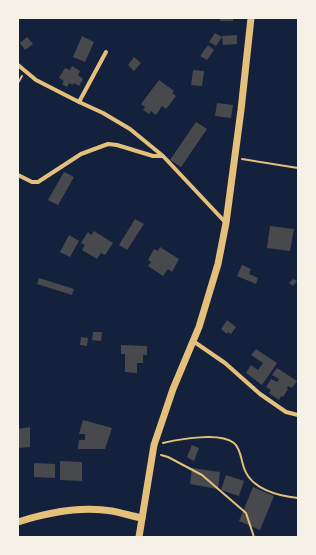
<svg xmlns="http://www.w3.org/2000/svg" width="316" height="555" viewBox="0 0 316 555" font-family="'Alegreya Sans',sans-serif">
<style>
.building{fill:#48494c}
.lines{fill:none;stroke-linecap:round;stroke-linejoin:round}
.path{stroke:#e5c07b;stroke-width:2}
.minor{stroke:#e5c07b;stroke-width:4}
.tertiary{stroke:#e5c07b;stroke-width:7}
</style>
<rect width="100%" height="100%" fill="#14213d"/>
<g class="building">
<rect x="220" y="18" width="13" height="3"/>
<path d="M215,33L222,37L216,46L209,42Z"/>
<path d="M237,35V44L223,45L222,36Z"/>
<path d="M82,36L94,42L85,62L73,57Z"/>
<path d="M27,37L33,44L25,50L20,43Z"/>
<path d="M208,45L214,50L207,60L200,56Z"/>
<path d="M134,57L141,63L134,71L128,65Z"/>
<path d="M72,66L80,71L78,75L83,79L79,86L74,83L73,85L69,83L67,87L62,84L64,81L59,78L65,68L70,70Z"/>
<path d="M193,70L204,71L202,86L191,85Z"/>
<path d="M159,80L174,91L172,93L176,96L166,109L162,106L156,115L151,111L149,114L143,110L145,107L141,104Z"/>
<path d="M217,103L233,105L231,118L215,116Z"/>
<path d="M196,122L207,129L181,167L170,160Z"/>
<path d="M64,172L74,177L58,205L48,200Z"/>
<path d="M135,219L144,224L127,250L119,245Z"/>
<path d="M270,226L294,229L290,251L267,248Z"/>
<path d="M94,231L113,243L105,255L101,253L97,259L82,250L85,245L81,243L88,232L91,235Z"/>
<path d="M69,235L79,241L70,257L60,252Z"/>
<path d="M160,247L179,259L172,272L168,269L163,276L148,266L151,262L148,260L154,249L158,251Z"/>
<path d="M242,265L251,269L249,274L258,278L256,284L237,276Z"/>
<path d="M39,278L74,289L72,295L37,284Z"/>
<path d="M293,279L297,281L293,286L289,283Z"/>
<path d="M227,320L236,327L231,334L228,332L227,334L221,329Z"/>
<path d="M93,332H102L101,341L92,340Z"/>
<path d="M81,337L88,338L87,346L80,345Z"/>
<path d="M121,345L147,346V355H143V363H137V373L125,372V354H121Z"/>
<path d="M256,349L277,363L262,385L246,373L251,365L258,370L263,363L251,355Z"/>
<path d="M277,368L297,381L292,388L288,386L287,388L288,389L283,397L281,396L279,400L269,393L271,390L266,387L271,379L277,382L279,379L272,375Z"/>
<path d="M83,420L112,428L105,449H78L79,440H85V434H79Z"/>
<path d="M30,427V447L18,448V429Z"/>
<path d="M192,445L199,448L194,461L187,457Z"/>
<path d="M60,461L82,462V481L60,480Z"/>
<path d="M34,463L55,464V478L34,477Z"/>
<path d="M192,468L220,472L218,489L190,484Z"/>
<path d="M226,475L244,481L239,496L221,490Z"/>
<path d="M253,487L274,496L260,530L239,521Z"/>
</g>
<g class="lines">
<g class="path">
<path d="M18,83L22,76"/>
<path d="M242,159L298,168"/>
<path d="M163,443C180,439 220,432 234,443C241,449 241,460 244,468C251,489 278,496 298,498"/>
<path d="M161,455L168,457L202,475L246,513L254,537"/>
</g>
<g class="minor">
<path d="M18,65L36,80L79,102L103,113L130,129L163,156L226,223"/>
<path d="M79,102L106,52"/>
<path d="M18,175L32,182H38L81,154L108,144L117,145L153,156H162"/>
<path d="M193,341L225,363L260,394L286,412L298,415"/>
</g>
<g class="tertiary">
<path d="M18,522C49,512 80,506 112,511C122,513 132,516 142,518"/>
<path d="M139,537L154,445L173,389L199,327L218,264L226,223L241,110L251,18"/>
</g>
</g>
<rect width="316" height="555" fill="none" stroke="#f6f1e7" stroke-width="38"/>
</svg>
